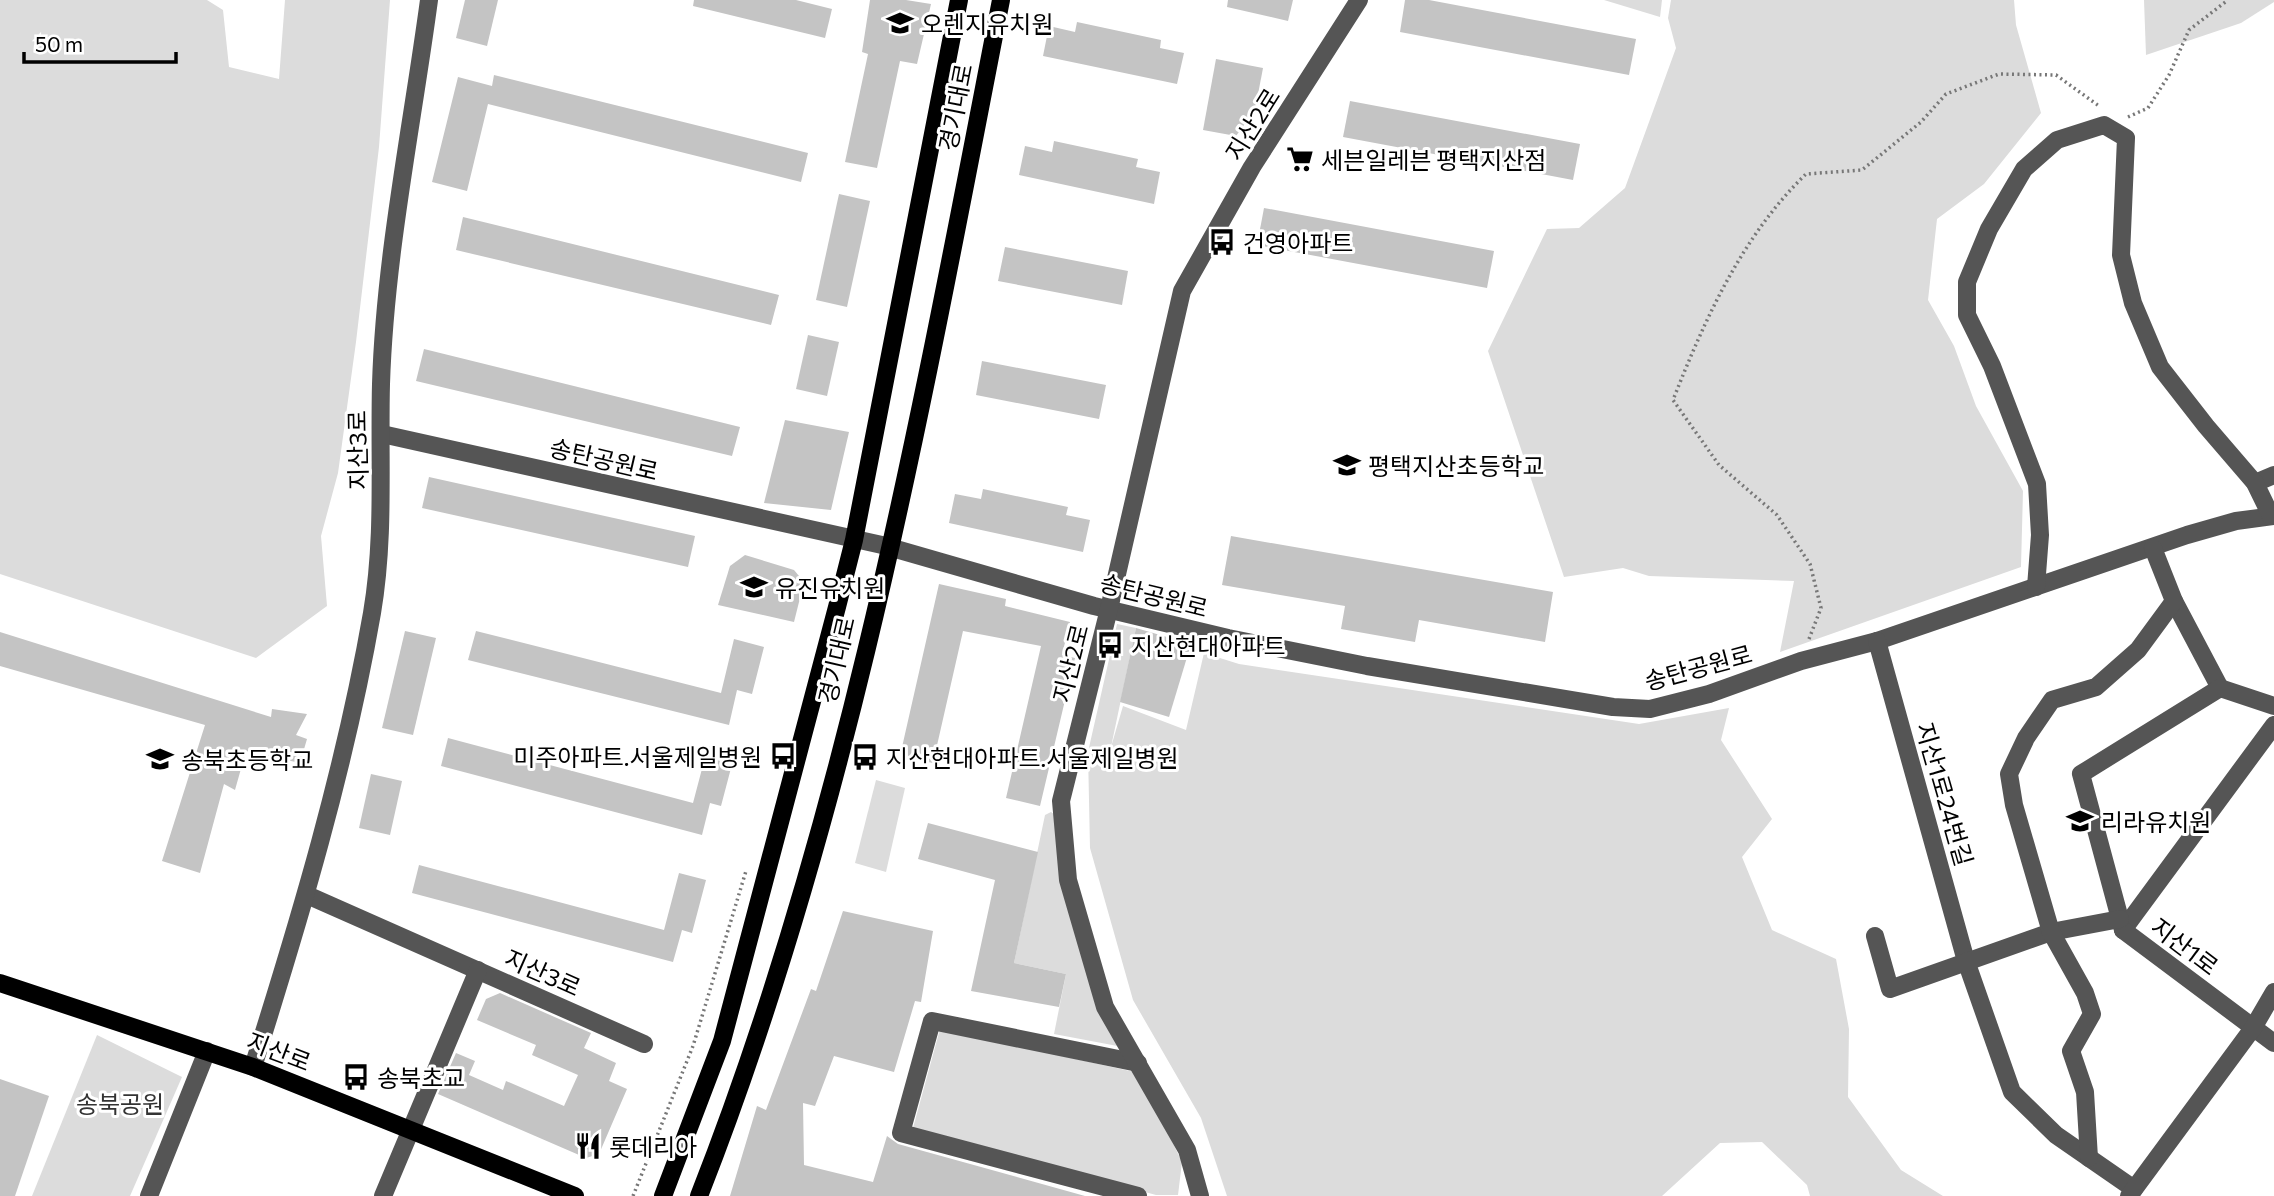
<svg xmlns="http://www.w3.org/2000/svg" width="2274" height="1196" viewBox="0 0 2274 1196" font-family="Commissioner,'Noto Sans KR',sans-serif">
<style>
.green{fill:#dcdcdc}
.building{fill:#c4c4c4}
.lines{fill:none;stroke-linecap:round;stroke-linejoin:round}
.path{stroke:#777;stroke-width:3.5;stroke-dasharray:2 3.5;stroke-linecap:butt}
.minor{stroke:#555;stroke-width:18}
.major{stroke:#000;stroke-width:18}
.labels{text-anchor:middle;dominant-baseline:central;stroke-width:6;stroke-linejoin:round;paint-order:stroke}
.poi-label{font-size:24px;fill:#000;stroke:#fff;text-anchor:start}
.street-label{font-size:24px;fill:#000;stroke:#fff}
.park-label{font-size:24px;fill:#333;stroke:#fff}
</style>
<rect width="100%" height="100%" fill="#fff"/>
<g class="green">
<path d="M0,0H207L223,10L229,67L279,79L285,0H390L379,147L356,342L338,473L321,536L327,606L256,658L0,574Z"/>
<path d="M1604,0H1662L1660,17Z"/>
<path d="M1671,0H2014L2016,25L2041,113L1984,184L1937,219L1928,300L1954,346L1976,406L2023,491L2021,567L1780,652L1794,581L1649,576L1623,568L1564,577L1488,351L1547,229L1579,228L1625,188L1676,48L1668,18Z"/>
<path d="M2144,0H2274V2L2241,23L2146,55Z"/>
<path d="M1117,624L1136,628L1111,747L1123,706L1186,730L1204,653L1239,664L1639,724L1729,708L1721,740L1772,819L1742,857L1772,930L1836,959L1849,1029L1848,1097L1901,1170L1943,1196H1810L1807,1185L1762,1142L1720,1143L1662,1196H1227L1201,1118L1133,1000L1090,848L1088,752Z"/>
<path d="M876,780L905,788L886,872L855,863Z"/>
<path d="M1051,812L1058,817L1069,901L1128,1048L1054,1034L1066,974L1014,963L1045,815Z"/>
<path d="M940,1029L1139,1073L1182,1162L1178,1195H1156L913,1128Z"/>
<path d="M97,1035L182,1077L130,1196H32Z"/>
</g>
<g class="building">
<path d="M465,0H498L487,46L456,38Z"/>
<path d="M694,0H796L832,9L825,38L693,6Z"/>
<path d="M870,0H906L931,4L917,64L900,61L877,168L845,162L868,54L862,52Z"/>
<path d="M1228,0H1293L1288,21L1227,7Z"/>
<path d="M1405,0H1429L1636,39L1629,75L1400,32Z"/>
<path d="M1077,22L1161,40L1160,48L1184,53L1177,84L1043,56L1049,26L1075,32Z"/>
<path d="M1216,59L1263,68L1255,110L1236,136L1203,130Z"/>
<path d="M494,75L808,153L801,182L488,104L467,191L432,182L458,77L492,86Z"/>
<path d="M1350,101L1580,144L1573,180L1343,137Z"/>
<path d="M1054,141L1138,159L1136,167L1160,172L1154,204L1019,175L1025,146L1052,152Z"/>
<path d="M839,194L870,201L847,307L816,300Z"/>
<path d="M1264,208L1494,251L1487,288L1257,245Z"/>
<path d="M463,217L779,295L771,325L456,250Z"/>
<path d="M1005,247L1128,271L1122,305L998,281Z"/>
<path d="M808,335L839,342L827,396L796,389Z"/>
<path d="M424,349L740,427L732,456L416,381Z"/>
<path d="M982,361L1106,385L1099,419L976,395Z"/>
<path d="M785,420L849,432L831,510L764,503Z"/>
<path d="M429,477L695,536L688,567L422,508Z"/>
<path d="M983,489L1068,507L1066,515L1090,520L1083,552L949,523L955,494L981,499Z"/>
<path d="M1231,536L1553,592L1545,642L1419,620L1415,642L1341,629L1345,606L1222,585Z"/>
<path d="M745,555L794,570L804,582L794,622L718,605L730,566Z"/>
<path d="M939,584L1006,599L1005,606L1070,622L1062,655L1075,658L1040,806L1006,798L1041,646L963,631L933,763L900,756Z"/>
<path d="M1136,628L1191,644L1169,717L1120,702Z"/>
<path d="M405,631L436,638L413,735L382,728Z"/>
<path d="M476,631L721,693L734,639L764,647L752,694L737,690L729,725L468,660Z"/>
<path d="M0,632L271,717L272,709L307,714L296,735L307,739L300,763L246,751L235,790L224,784L200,873L162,861L205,725L0,666Z"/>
<path d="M448,738L693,803L708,746L735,753L721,806L710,803L702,835L441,766Z"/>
<path d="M371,774L402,781L390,835L359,828Z"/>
<path d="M928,823L1038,852L1014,963L1066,974L1059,1007L971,991L995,880L918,859Z"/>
<path d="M419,865L664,930L679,873L706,880L692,933L682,930L673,962L412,893Z"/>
<path d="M843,911L933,931L921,1002L915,1001L894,1072L834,1056L815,1106L803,1103L804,1165L873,1182L887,1136L898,1144L1085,1196H730L757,1106L766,1110L811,989L816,991Z"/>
<path d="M500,993L591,1033L584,1048L616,1063L609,1081L627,1089L599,1154L586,1158L438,1094L456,1053L475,1061L469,1075L503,1090L506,1081L564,1106L578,1075L532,1055L536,1045L477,1020L486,999Z"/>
<path d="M0,1079L49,1096L15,1196H0Z"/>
</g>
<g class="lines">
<g class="path">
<path d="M2128,117L2148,108L2169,75L2189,30L2228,0"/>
<path d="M1809,639L1821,608L1810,564L1777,515L1719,465L1673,400C1705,319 1742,236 1806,174L1862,170L1921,122L1946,94L1999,74L2056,75L2099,106"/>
<path d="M633,1196L693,1046L746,871"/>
</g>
<g class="minor">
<path d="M382,434L882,545L1094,606L1228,638L1367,666L1613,707L1650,709L1709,694L1801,661L1877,641L2187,535L2236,521L2274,516"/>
<path d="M2255,483L2274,475"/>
<path d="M2036,587L2040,535L2037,484L1992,366L1967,315V282L1989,229L2024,169L2057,140L2104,125L2126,138L2121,255L2133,303L2160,367L2206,426L2255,483L2271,516"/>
<path d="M2174,601L2220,688"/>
<path d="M1877,641L1966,961L2012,1092L2056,1135L2134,1189"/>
<path d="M307,895L644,1044"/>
<path d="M2123,930L2081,774L2220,688L2274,706"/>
<path d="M2123,930L2274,725"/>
<path d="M2123,930L2274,1043"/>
<path d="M1875,936L1890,989L2051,932L2120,919"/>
<path d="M253,1067C300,918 345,768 372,613C385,537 379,461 381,384C385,256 412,127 429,0"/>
<path d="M2089,1158L2085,1092L2071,1051L2092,1014L2085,993L2051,932L2014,805L2009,774L2026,738L2052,700L2096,687L2138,650L2174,601L2153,548"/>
<path d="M149,1196L207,1051"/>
<path d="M383,1196L478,970"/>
<path d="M1138,1196L901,1133L932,1021L1138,1063"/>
<path d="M1200,1196L1187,1150L1105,1007L1068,880L1061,801L1109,609L1182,291L1252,167L1359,0"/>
<path d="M2129,1196L2253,1028L2274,992"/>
</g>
<g class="major">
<path d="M0,983L253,1067L575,1196"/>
<path d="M663,1196L722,1041L837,607L854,540L959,0"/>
<path d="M699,1196C849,815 923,401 1001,0"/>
</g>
</g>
<defs>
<symbol id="school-bare" viewBox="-9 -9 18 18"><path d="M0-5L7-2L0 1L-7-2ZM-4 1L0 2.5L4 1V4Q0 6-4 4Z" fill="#000" stroke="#fff" stroke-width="2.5" paint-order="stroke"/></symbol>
<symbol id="supermarket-bare" viewBox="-9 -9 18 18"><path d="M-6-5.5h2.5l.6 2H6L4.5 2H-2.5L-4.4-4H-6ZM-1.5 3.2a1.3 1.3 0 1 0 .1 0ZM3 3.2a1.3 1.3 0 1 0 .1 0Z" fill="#000" stroke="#fff" stroke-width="2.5" paint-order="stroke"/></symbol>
<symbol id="bus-bare" viewBox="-9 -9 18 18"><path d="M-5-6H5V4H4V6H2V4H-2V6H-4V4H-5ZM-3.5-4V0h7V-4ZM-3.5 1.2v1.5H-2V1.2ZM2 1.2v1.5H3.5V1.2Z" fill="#000" stroke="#fff" stroke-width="2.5" paint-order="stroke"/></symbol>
<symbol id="restaurant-bare" viewBox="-9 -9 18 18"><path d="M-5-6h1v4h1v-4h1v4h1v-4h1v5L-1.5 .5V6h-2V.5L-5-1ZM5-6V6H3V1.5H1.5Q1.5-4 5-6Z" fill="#000" stroke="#fff" stroke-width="2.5" paint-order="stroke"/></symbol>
</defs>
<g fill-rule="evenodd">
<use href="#school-bare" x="881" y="4" width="38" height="38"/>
<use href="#supermarket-bare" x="1281" y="140" width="38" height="38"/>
<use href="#bus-bare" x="1203" y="223" width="38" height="38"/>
<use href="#school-bare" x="1328" y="446" width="38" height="38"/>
<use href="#school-bare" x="735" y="568" width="38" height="38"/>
<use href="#bus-bare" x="1091" y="626" width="38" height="38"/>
<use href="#bus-bare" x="764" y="737" width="38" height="38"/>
<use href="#bus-bare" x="846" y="738" width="38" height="38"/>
<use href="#school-bare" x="141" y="740" width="38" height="38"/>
<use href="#school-bare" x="2061" y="802" width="38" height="38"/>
<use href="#bus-bare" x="337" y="1058" width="38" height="38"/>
<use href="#restaurant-bare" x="569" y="1127" width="38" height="38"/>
</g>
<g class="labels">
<g class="poi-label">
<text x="921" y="23">오렌지유치원</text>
<text x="1321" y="159">세븐일레븐 평택지산점</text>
<text x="1243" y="242">건영아파트</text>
<text x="1368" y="465">평택지산초등학교</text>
<text x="775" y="587">유진유치원</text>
<text x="1131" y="645">지산현대아파트</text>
<text x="762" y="756" text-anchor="end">미주아파트.서울제일병원</text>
<text x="886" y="757">지산현대아파트.서울제일병원</text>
<text x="181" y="759">송북초등학교</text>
<text x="2101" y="821">리라유치원</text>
<text x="377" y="1077">송북초교</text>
<text x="609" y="1146">롯데리아</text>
</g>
<g class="street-label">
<text transform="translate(955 107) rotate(-79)">경기대로</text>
<text transform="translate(1252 124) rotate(-58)">지산2로</text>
<text transform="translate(357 450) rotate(-91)">지산3로</text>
<text transform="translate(604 459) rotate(13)">송탄공원로</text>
<text transform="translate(1154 595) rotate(14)">송탄공원로</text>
<text transform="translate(836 660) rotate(-77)">경기대로</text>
<text transform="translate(1070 663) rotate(-76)">지산2로</text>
<text transform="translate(1698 667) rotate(-15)">송탄공원로</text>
<text transform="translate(1945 794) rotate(74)">지산1로24번길</text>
<text transform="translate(2185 946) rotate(37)">지산1로</text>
<text transform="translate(543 972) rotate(24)">지산3로</text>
<text transform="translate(279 1051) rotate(21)">지산로</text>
</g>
<g class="park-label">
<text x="120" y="1103">송북공원</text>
</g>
</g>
<path d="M24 52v10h152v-10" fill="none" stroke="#000000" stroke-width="3.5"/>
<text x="35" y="52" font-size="21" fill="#000000" stroke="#ffffff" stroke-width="5" paint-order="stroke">50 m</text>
</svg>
